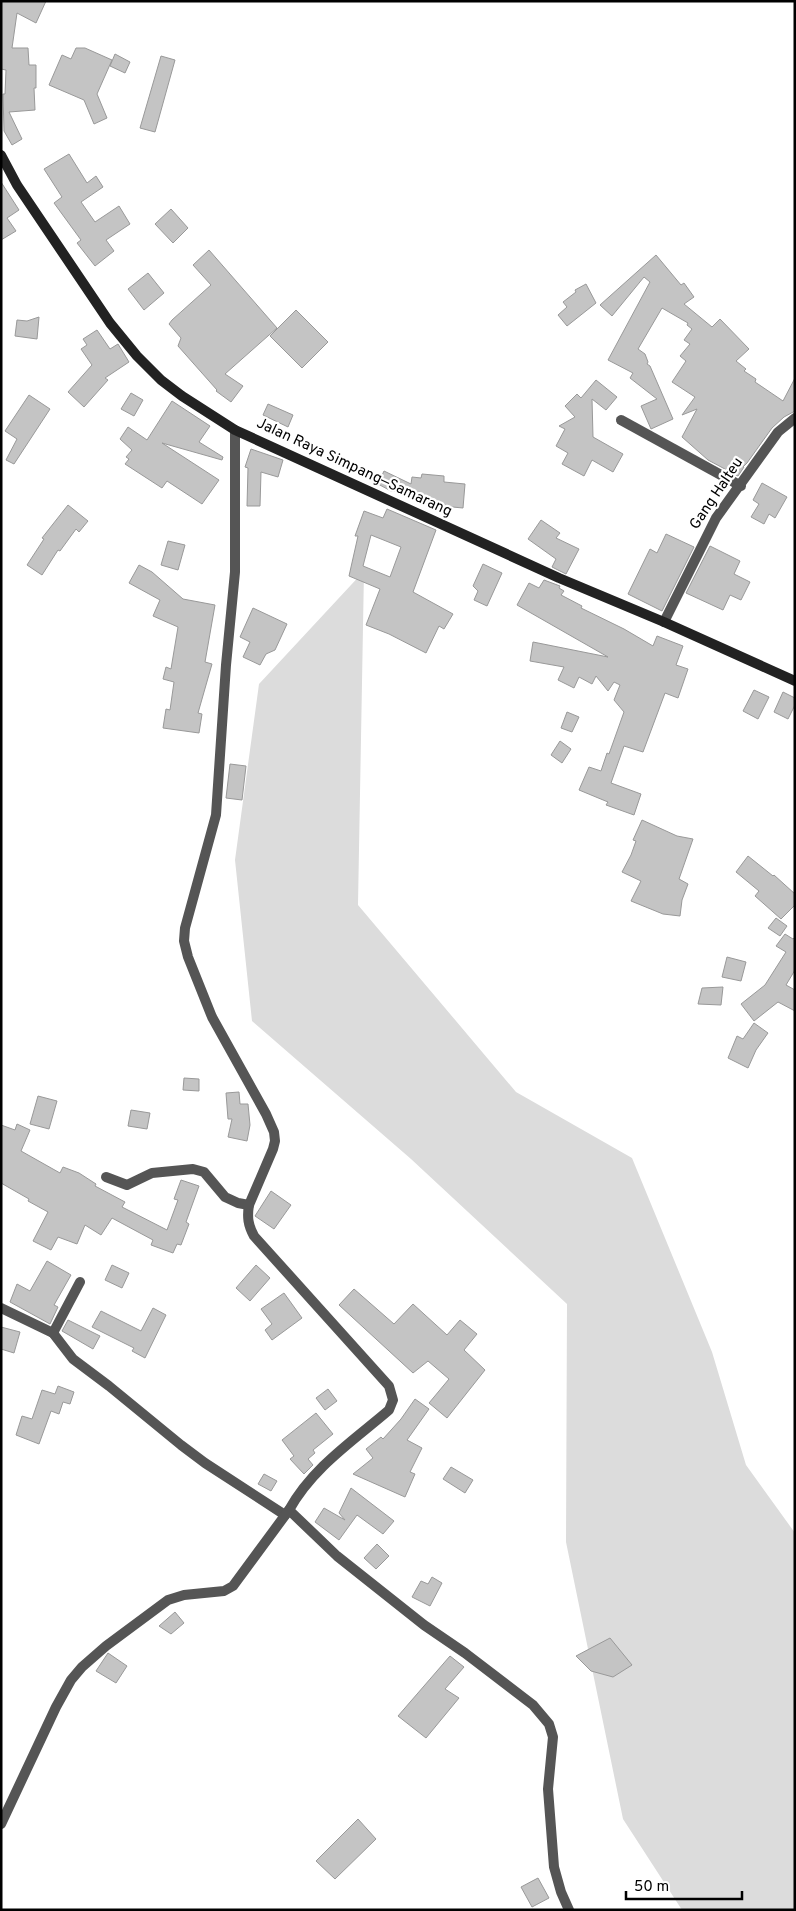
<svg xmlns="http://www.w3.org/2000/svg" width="796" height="1911" viewBox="0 0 796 1911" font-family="Overpass,sans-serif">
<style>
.green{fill:#dcdcdc}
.building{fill:#c4c4c4;stroke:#999;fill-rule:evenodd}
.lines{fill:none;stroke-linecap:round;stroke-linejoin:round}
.minor{stroke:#555;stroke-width:10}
.secondary{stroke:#222;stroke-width:10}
.labels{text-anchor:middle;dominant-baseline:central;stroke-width:4.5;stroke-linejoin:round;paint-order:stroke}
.street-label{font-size:15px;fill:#000;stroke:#fff}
</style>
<rect width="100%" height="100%" fill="#fff"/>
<path class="green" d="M364,571L358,905L516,1092L632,1158L712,1352L746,1465L795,1533V1910H682L623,1819L566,1542L567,1304L411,1159L252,1021L235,860L259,684Z"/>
<g class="building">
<path d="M1,1H46L36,23L17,13L12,48H28L29,65H36V88H34L35,110L9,112L22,139L12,145L4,131L3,94H5L6,70L1,69Z"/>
<path d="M76,48H85L112,60L97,94L107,118L94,124L84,100L49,85L62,55L71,59Z"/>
<path d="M115,54L130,62L125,73L110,66Z"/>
<path d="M161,56L175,60L155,132L140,128Z"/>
<path d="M69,154L87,183L96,176L103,187L81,202L95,222L119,206L130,224L106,240L114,251L95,266L77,243L81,240L54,203L62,197L44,169Z"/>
<path d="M1,182L19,210L7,218L16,231L1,240Z"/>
<path d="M171,209L188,228L173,243L155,224Z"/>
<path d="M209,250L277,328L225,374L243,386L231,402L216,391L217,390L178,346L181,338L169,324L172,320L211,285L193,265Z"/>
<path d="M656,255L681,285L684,283L694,297L684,304L712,327L720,319L749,349L736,361L746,369L744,371L756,379L755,382L783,401L795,378V411L784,417L772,428L747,463L743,467H744L738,476L708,460L682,437L697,409L682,415L695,397L672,382L686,361L680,356L690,344L684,340L692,329L687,325L688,323L662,308L638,349L645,354L648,362L647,364L650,366L673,419L651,429L641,406L657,399L630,378L633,373L608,360L650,282L644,277L612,316L600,305Z"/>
<path d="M148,273L164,293L144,310L128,289Z"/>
<path d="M586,284L596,303L567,326L558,315L567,307L563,302L576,292L575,290Z"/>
<path d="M296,310L328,342L302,368L270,336Z"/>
<path d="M39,317L37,339L15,336L17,320L27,321Z"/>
<path d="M97,330L110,349L118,344L129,362L105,378L108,380L84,407L68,392L92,365L81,349L87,345L83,339Z"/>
<path d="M596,380L617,397L606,410L592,399L593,437L623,454L613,472L592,460L584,476L562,464L568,453L556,446L565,429L559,426L575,417L565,406L577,394L581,398Z"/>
<path d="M131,393L143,400L134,416L121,409Z"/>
<path d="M29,395L50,409L14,464L6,460L17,439L5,431Z"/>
<path d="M172,401L210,426L199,442L223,457L222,460L162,443L219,480L202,504L167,481L162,488L125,464L129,459L126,457L132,450L120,439L128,427L147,440Z"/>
<path d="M268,404L293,415L288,427L263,415Z"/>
<path d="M251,449L283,460L278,477L261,472L260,506H247L248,468L245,467Z"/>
<path d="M384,471L411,484L412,477L421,478L422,474L444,476V482L465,484L463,508L421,504L422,494L391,491L378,484Z"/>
<path d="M762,483L787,497L775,518L769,514L764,524L751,517L759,504L753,500Z"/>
<path d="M68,505L88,521L79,532L76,529L60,551L58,550L42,575L27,565L44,539L42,538Z"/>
<path d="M387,509L436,530L413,592L453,614L444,629L439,626L426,653L389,634L366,625L380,589L349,576L358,536H355L364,511L383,518ZM371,535L401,547L390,577L363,566Z"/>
<path d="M541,520L560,533L556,538L579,549L566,574L552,567L556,559L528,539Z"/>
<path d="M666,534L694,547L662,611L628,594L650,549L657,553Z"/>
<path d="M168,541L185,545L178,570L161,565Z"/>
<path d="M710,546L740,561L734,574L750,582L741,600L730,595L723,610L686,593Z"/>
<path d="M483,564L502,573L487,606L474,600L478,591L473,586Z"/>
<path d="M139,565L152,572L183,599L215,605L205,662L212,664L198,713L202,714L199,733L163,728L166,709L170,710L174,682L163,679L166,667L171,669L178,627L153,616L160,600L129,583Z"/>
<path d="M544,580L560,586L559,588L564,591L561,595L582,606L581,608L624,629L653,646L657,636L683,646L676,665L688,669L678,698L665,693L643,752L624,746L611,783L641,794L634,815L606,805L608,802L579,790L589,767L601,771L607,753L609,754L624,712L614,700L620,685L614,682L608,691L596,676L592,684L579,677L574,688L558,680L564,667L530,661L533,642L608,657L517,605L529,583L539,588Z"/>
<path d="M253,608L287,624L275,650L266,654L260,665L243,657L250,642L240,637Z"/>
<path d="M754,690L769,697L758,719L743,711Z"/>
<path d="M783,692L795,698V705L788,719L774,712Z"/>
<path d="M567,712L579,717L572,732L561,728Z"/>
<path d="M560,741L571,749L562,763L551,755Z"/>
<path d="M230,764L246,766L242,800L226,798Z"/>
<path d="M642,820L677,836L693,839L679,879L688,884L682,900L680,916L663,914L631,901L641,881L622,872L631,855L636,841L633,840Z"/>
<path d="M748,856L773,876L774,875L795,894V905L781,919L755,896L759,891L736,872Z"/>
<path d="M776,918L787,926L780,936L768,928Z"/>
<path d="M785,934L793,939L795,937V970L786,985L795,990V1011L778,1002L754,1021L741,1004L765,985L786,952L776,946Z"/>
<path d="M727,957L746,962L741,981L722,977Z"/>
<path d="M723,987L721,1005L698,1004L702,988Z"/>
<path d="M754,1023L768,1033L756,1050L748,1068L728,1058L737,1036L743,1039Z"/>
<path d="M184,1078L199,1079V1091L183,1090Z"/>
<path d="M239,1092L240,1104H248L250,1125L247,1141L228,1137L232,1119H228L226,1093Z"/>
<path d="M38,1096L57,1101L49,1129L30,1124Z"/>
<path d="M131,1110L150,1113L147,1129L128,1126Z"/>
<path d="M17,1124L30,1130L21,1151L60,1173L63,1167L79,1173L96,1184L95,1186L125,1202L122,1207L167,1230L178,1200L174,1199L181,1180L199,1186L186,1222L189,1224L181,1245L177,1244L173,1253L151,1245L153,1240L112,1218L101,1235L85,1225L77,1244L58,1237L51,1250L33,1241L48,1212L28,1201L29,1199L1,1183V1125L15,1130Z"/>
<path d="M271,1191L291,1205L274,1229L255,1216Z"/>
<path d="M47,1261L71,1275L54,1305L58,1307L50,1324L10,1302L17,1284L30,1291Z"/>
<path d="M112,1265L129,1273L122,1288L105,1280Z"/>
<path d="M256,1265L270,1278L250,1301L236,1288Z"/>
<path d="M354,1289L394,1324L413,1304L447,1335L460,1320L477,1334L464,1350L485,1370L447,1418L429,1403L449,1379L428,1361L413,1373L339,1305Z"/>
<path d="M284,1293L302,1318L272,1340L265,1330L272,1324L261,1309Z"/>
<path d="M153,1308L166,1315L145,1358L132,1351L134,1348L92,1327L101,1311L141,1331Z"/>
<path d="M68,1320L100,1336L93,1349L62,1331Z"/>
<path d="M1,1327L20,1332L14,1353L1,1349Z"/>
<path d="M58,1386L74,1392L70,1404L63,1402L59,1414L51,1411L39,1444L16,1435L22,1416L32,1419L42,1390L55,1394Z"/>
<path d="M328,1389L337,1401L325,1410L316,1398Z"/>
<path d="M415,1399L429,1409L407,1440L422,1448L410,1472L415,1474L405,1497L353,1474L373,1458L366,1449L381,1437L383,1439L401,1419Z"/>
<path d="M316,1413L333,1434L313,1450L315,1453L308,1459L313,1465L304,1474L290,1459L294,1456L282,1440Z"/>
<path d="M451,1467L473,1480L465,1493L443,1479Z"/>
<path d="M264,1474L277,1481L271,1491L258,1484Z"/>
<path d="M351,1488L394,1521L383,1534L357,1515L339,1540L315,1522L324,1508L345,1520L339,1513Z"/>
<path d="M377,1544L389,1556L376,1569L364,1558Z"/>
<path d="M432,1577L442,1583L430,1606L412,1597L421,1581L428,1584Z"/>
<path d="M175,1612L184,1623L171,1634L159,1626Z"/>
<path d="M610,1638L632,1665L613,1677L591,1671L576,1656Z"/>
<path d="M108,1653L127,1666L116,1683L96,1671Z"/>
<path d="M450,1656L464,1667L445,1689L459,1698L426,1738L398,1716Z"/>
<path d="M358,1819L376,1839L335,1879L316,1861Z"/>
<path d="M538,1878L549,1898L532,1907L521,1887Z"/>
</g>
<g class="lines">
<g class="minor">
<path d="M621,420L741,486"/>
<path d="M235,430V572L226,665L216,815L185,928L184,941L188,957L212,1017L266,1114L274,1132L275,1141L273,1149L249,1205C247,1217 248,1225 254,1236L389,1386L393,1400L389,1410C353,1441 313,1467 289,1510L337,1556L424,1625L465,1653L533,1705L549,1724L553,1737L548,1789L554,1867L561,1892L569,1910"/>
<path d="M664,622L716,518L778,432L795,418"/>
<path d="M106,1177L127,1185L152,1173L193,1169L204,1172L225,1197L238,1203L249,1205"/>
<path d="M80,1282L53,1333L73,1359L109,1386L181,1445L205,1463L285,1515"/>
<path d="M1,1308L53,1333"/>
<path d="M1,1824L56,1707L71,1680L82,1667L106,1646L168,1600L184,1595L224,1591L233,1586L289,1510"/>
</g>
<path class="secondary" d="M1,155L17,185L110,323L137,356L161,380L182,396L235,430L559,578L664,622L795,681"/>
</g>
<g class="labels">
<g class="street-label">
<text transform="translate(354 468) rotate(25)">Jalan Raya Simpang—Samarang</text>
<text transform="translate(717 494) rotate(-56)">Gang Halteu</text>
</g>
</g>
<rect width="796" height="1911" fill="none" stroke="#000000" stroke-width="5"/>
<path d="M626 1891v8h116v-8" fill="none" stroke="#000000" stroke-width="2.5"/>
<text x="634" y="1891" font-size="15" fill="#000000" stroke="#ffffff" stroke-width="4" paint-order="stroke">50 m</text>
</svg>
